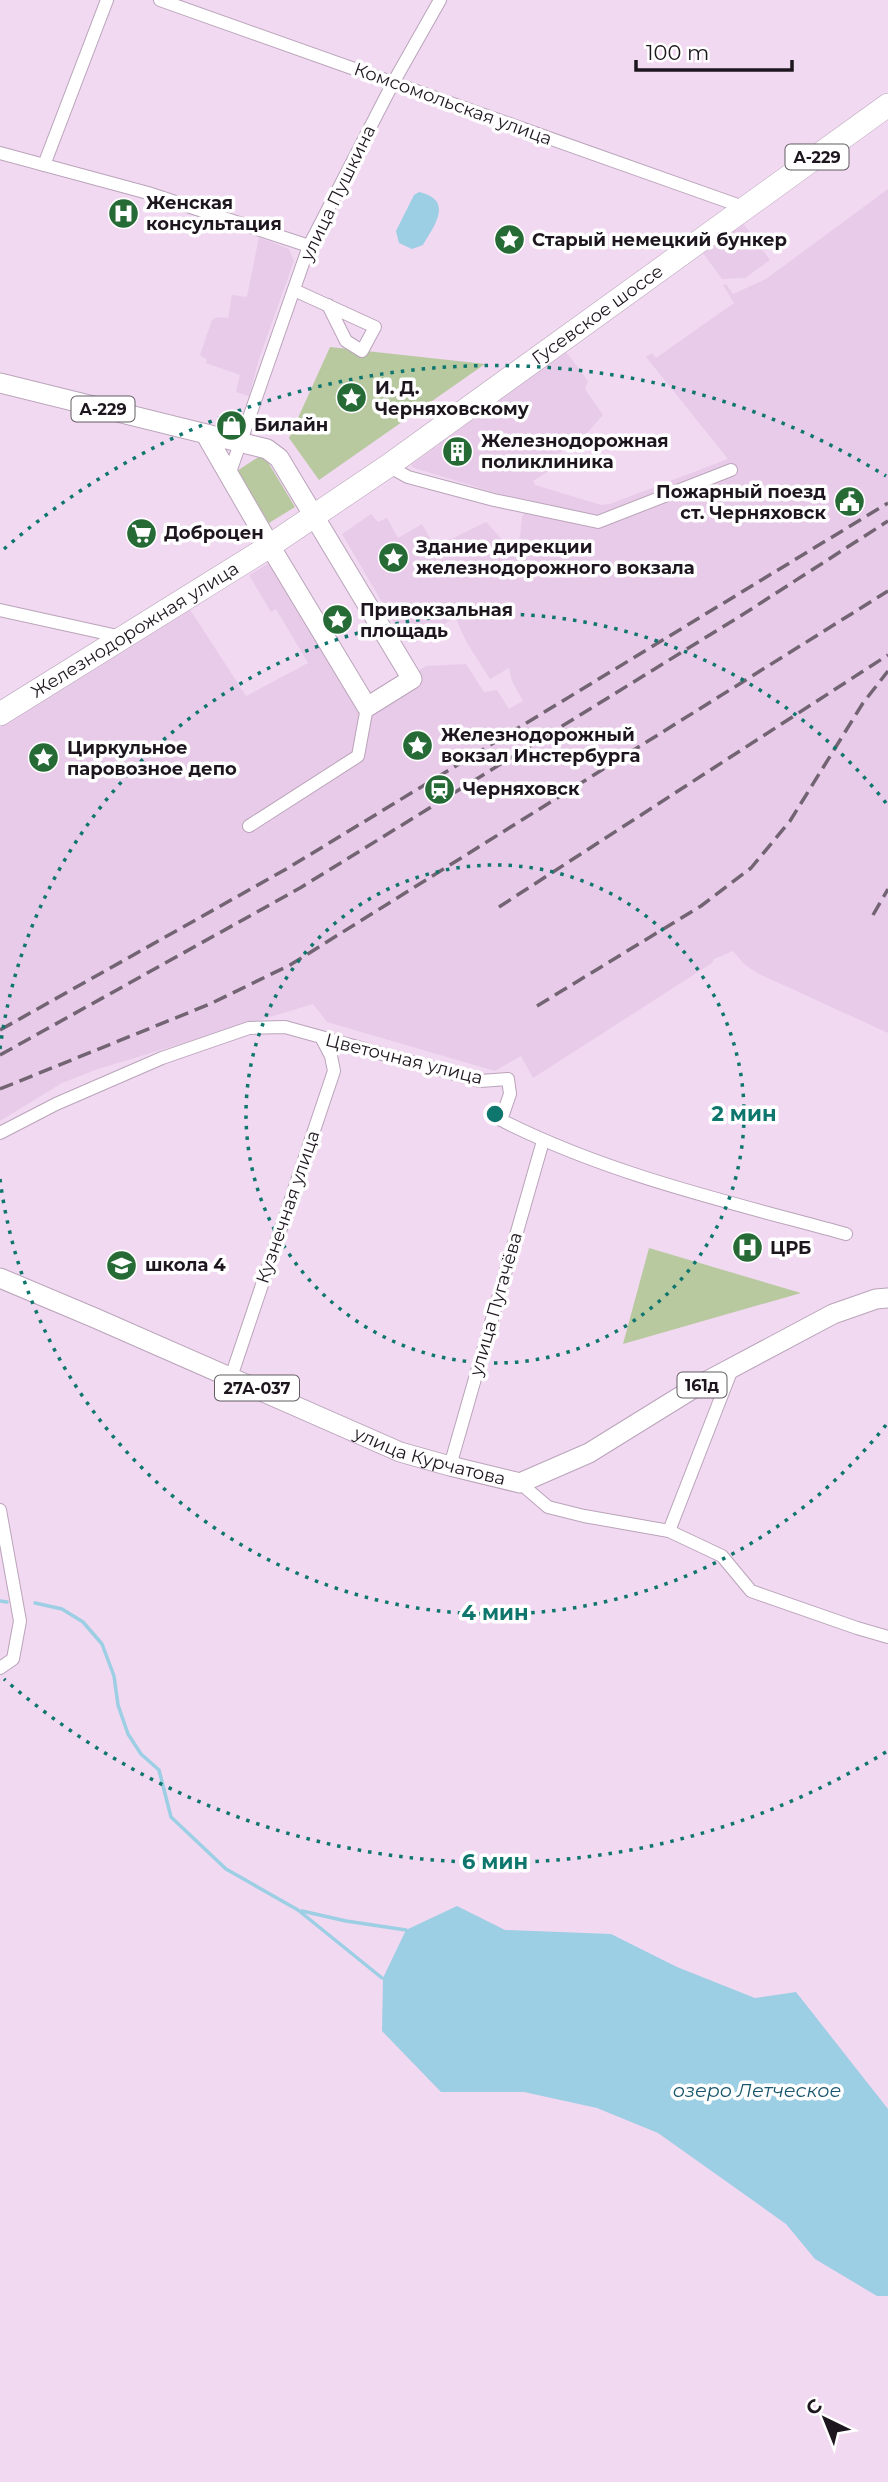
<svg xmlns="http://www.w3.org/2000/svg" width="888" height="2482" viewBox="0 0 888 2482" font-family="Montserrat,sans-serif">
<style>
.built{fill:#e8cbe8}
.green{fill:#b8c9a0}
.water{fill:#9ccee4}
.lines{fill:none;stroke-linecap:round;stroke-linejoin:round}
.stream{stroke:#9ccee4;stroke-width:3.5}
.street-casing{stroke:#baa4ba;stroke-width:14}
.primary-casing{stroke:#baa4ba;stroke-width:21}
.highway-casing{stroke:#baa4ba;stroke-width:24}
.street{stroke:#fff;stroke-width:12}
.primary{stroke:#fff;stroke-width:19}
.highway{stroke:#fff;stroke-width:23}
.rail{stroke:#726472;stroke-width:3.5;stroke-dasharray:14 7;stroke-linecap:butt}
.ring{fill:none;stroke:#0f766e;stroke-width:3.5;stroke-dasharray:3.5 7}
.labels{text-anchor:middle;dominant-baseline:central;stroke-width:7;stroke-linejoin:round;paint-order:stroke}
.shield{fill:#fff;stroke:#625c62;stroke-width:2}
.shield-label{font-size:16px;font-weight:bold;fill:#1e161e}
.street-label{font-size:18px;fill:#1e161e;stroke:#fff}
.poi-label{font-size:18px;font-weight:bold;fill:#1e161e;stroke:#fff;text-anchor:start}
.water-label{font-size:19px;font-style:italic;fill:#17566d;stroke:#fff}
.centre{fill:#0f766e;stroke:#fff;stroke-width:3.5}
.ring-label{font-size:21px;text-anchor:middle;font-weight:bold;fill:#0f766e;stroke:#fff;stroke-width:7;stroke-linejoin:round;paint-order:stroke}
</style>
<rect width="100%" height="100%" fill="#f1d9f1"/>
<g class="built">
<path d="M888,189V1033L757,973L744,964L733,951L714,959L712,963L533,1078L521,1056L495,1071L327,1022L313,1004L98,1069L62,1083L0,1121V727L189,608L246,696L308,663L276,609L271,612L249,575L271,562L365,704L426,666L466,664L484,692L497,690L509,709L523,701L512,681L509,668L490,679L467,643L455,617L414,644L403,638L342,534L371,514L378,522L387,518L398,538L422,524L435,547L486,522L514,552L520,536L522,517L528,508L530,500L509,497L414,468L411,465L566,352L588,381L585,389L603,415L586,434L558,454L563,462L533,481L535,485L601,505L610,504L728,459L646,357L652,353L656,358L734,303L723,285L726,284L733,294L766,279Z"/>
<path d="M743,223L770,260L745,278L722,279L703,253Z"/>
<path d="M259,237L289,249L294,261L259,359L249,396L236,392L240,375L206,363L207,360L200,355L212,320L218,317L228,318L232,295L247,297Z"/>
</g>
<g class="green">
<path d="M330,347L485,364L319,480L289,438Z"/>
<path d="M263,454L295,507L269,523L237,471Z"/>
<path d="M649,1248L801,1293L623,1344Z"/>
</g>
<g class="water">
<path d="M419,192C454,200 435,225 423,245L412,249L399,243L396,231L414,195Z"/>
<path d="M457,1906L505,1930L611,1934L677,1967L755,1998L796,1992L888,2109V2296H877L815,2259L786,2224L658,2133L597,2108L524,2092H441L382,2031L383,1978L406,1930Z"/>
</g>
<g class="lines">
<g class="stream">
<path d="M0,1601L7,1602"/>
<path d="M35,1603L62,1609L83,1622L102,1644L114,1676L118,1705L128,1734L141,1754L159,1770L171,1817L226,1869L298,1910L382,1978"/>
<path d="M302,1911L346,1921L406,1930"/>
</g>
<defs>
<g id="street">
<path d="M160,0L746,208"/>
<path d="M0,153L148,193L309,246"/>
<path d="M44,165L107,0"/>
<path d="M294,290L375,327L362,351L346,341L328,305"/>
<path d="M388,466L408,477L494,500L598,522L731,470"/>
<path d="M229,475L309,246L393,83L440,0"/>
<path d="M0,610L122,637"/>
<path d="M249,826L358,756L367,707"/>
<path d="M0,1133L56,1104L162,1058L249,1028L285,1027L480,1081L508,1079L510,1094L501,1120C610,1175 729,1202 846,1234"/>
<path d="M231,1377L334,1071L331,1056L322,1039"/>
<path d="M450,1466L543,1141"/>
<path d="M520,1483L548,1507L584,1516L669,1531L722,1556L751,1591L857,1628L888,1637"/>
<path d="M0,1510L20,1621L13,1659L0,1668"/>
<path d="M669,1531L732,1369"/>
</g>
<g id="primary">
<path d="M0,383L267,449L279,458L412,679L367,707L270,546L206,435"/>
<path id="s1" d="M0,1278L95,1318L400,1452L450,1466L520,1483L589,1453L694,1388L833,1314L876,1299L888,1298"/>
</g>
<g id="highway">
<path id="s2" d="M0,714L262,551L388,466L888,105"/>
</g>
</defs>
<use href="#street" class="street-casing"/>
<use href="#primary" class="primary-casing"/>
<use href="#highway" class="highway-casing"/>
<use href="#street" class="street"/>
<use href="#primary" class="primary"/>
<use href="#highway" class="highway"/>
<g class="rail">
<path d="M499,907L888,655"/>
<path d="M873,915L888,889"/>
<path d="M537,1006L701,906L751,868L790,821L863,703L888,671"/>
<path d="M0,1030L288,868L888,503"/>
<path d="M0,1055L300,888L742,615L888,521"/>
<path d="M0,1089L210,1004L290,965L888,591"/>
</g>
</g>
<g class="ring">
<circle cx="495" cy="1114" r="249"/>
<path d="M886 1425A499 499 0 0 1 0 1179M0 1049A499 499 0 0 1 886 803"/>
<path d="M886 1752A748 748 0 0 1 4 1679M4 549A748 748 0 0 1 886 476"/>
</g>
<defs>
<symbol id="hospital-disc" viewBox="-11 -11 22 22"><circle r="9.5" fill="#266a35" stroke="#fff"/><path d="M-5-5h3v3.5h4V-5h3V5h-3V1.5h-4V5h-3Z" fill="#fff"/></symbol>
<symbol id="sight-disc" viewBox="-11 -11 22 22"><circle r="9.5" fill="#266a35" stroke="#fff"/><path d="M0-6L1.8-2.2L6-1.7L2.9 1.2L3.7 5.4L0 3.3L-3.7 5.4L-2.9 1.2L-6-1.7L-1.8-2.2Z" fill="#fff"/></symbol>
<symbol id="shop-disc" viewBox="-11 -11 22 22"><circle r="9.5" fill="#266a35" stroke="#fff"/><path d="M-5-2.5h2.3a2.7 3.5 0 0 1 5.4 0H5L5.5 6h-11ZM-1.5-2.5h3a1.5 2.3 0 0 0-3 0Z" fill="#fff"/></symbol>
<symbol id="building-disc" viewBox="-11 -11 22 22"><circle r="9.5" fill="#266a35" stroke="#fff"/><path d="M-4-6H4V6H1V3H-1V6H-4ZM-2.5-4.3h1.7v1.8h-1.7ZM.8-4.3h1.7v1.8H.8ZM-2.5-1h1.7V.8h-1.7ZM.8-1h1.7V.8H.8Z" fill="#fff"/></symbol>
<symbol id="civic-disc" viewBox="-11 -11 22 22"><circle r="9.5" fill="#266a35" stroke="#fff"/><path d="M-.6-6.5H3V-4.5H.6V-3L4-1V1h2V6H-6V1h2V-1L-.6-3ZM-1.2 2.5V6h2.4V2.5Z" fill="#fff"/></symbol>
<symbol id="supermarket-disc" viewBox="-11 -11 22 22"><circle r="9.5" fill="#266a35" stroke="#fff"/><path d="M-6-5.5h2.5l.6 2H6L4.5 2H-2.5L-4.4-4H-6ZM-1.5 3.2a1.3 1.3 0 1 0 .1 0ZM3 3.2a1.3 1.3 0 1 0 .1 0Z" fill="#fff"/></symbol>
<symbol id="station-disc" viewBox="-11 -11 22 22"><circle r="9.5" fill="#266a35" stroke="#fff"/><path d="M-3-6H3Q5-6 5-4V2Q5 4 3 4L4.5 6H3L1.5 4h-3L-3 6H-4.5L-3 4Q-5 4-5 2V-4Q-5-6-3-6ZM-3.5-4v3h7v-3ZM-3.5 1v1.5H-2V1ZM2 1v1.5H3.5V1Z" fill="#fff"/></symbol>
<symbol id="school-disc" viewBox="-11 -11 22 22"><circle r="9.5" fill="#266a35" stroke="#fff"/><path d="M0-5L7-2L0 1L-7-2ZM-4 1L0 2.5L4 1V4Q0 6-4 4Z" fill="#fff"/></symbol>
</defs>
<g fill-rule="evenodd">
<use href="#hospital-disc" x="106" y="196" width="35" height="35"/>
<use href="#sight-disc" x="492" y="222" width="35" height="35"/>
<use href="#sight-disc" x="334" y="380" width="35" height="35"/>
<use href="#shop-disc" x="214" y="408" width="35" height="35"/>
<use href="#building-disc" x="440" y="434" width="35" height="35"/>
<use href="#civic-disc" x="832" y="484" width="35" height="35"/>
<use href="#supermarket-disc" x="124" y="516" width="35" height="35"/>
<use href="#sight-disc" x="376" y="540" width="35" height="35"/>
<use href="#sight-disc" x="320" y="602" width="35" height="35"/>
<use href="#sight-disc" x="400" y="728" width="35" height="35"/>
<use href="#sight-disc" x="26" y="740" width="35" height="35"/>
<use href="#station-disc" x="422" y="772" width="35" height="35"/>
<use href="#hospital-disc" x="730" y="1230" width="35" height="35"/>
<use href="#school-disc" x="104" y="1248" width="35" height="35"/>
</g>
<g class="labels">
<g class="shield">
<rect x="785.5" y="144.5" width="63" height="25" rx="5"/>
<rect x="71.5" y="396.5" width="63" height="25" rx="5"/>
<rect x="677.5" y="1372.5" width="49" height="25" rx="5"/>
<rect x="215" y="1375.5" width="84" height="25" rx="5"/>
</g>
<g class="shield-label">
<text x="817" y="157">А-229</text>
<text x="103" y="409">А-229</text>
<text x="702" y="1385">161д</text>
<text x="257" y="1388">27А-037</text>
</g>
<g class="street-label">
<text transform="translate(453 104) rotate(20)">Комсомольская улица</text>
<text transform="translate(338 193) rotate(-64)">улица Пушкина</text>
<text stroke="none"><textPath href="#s2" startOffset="719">Гусевское шоссе</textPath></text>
<text stroke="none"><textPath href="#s2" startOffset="159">Железнодорожная улица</textPath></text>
<text transform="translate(404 1059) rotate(14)">Цветочная улица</text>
<text transform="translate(288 1207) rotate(-71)">Кузнечная улица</text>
<text transform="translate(496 1304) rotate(-74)">улица Пугачёва</text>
<text stroke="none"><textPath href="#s1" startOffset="466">улица Курчатова</textPath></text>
</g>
<g class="poi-label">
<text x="146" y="203">Женская<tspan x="146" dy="21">консультация</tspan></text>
<text x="532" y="240">Старый немецкий бункер</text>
<text x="375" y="388">И. Д.<tspan x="375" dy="21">Черняховскому</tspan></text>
<text x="254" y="425">Билайн</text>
<text x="481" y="441">Железнодорожная<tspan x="481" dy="21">поликлиника</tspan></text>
<text x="826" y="492" text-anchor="end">Пожарный поезд<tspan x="826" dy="21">ст. Черняховск</tspan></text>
<text x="164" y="533">Доброцен</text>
<text x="416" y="547">Здание дирекции<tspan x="416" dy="21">железнодорожного вокзала</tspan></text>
<text x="360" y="610">Привокзальная<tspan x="360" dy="21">площадь</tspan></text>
<text x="441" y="735">Железнодорожный<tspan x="441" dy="21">вокзал Инстербурга</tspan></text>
<text x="67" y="748">Циркульное<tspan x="67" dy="21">паровозное депо</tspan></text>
<text x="463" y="789">Черняховск</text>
<text x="770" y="1248">ЦРБ</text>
<text x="145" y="1265">школа 4</text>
</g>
<g class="water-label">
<text x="757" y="2090">озеро Летческое</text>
</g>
</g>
<circle cx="495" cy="1114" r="10" class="centre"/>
<g class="ring-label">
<text x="744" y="1121">2 мин</text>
<text x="495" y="1620">4 мин</text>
<text x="495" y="1869">6 мин</text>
</g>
<g transform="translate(825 2419) rotate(317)" stroke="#ffffff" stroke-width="5" paint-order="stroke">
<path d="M0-5L12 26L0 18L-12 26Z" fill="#1e161e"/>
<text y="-10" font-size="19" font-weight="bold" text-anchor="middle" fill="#1e161e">С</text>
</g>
<path d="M636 60v10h156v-10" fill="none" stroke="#1e161e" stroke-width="3.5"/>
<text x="646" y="60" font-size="21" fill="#1e161e" stroke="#ffffff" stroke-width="5" paint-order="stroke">100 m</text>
</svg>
